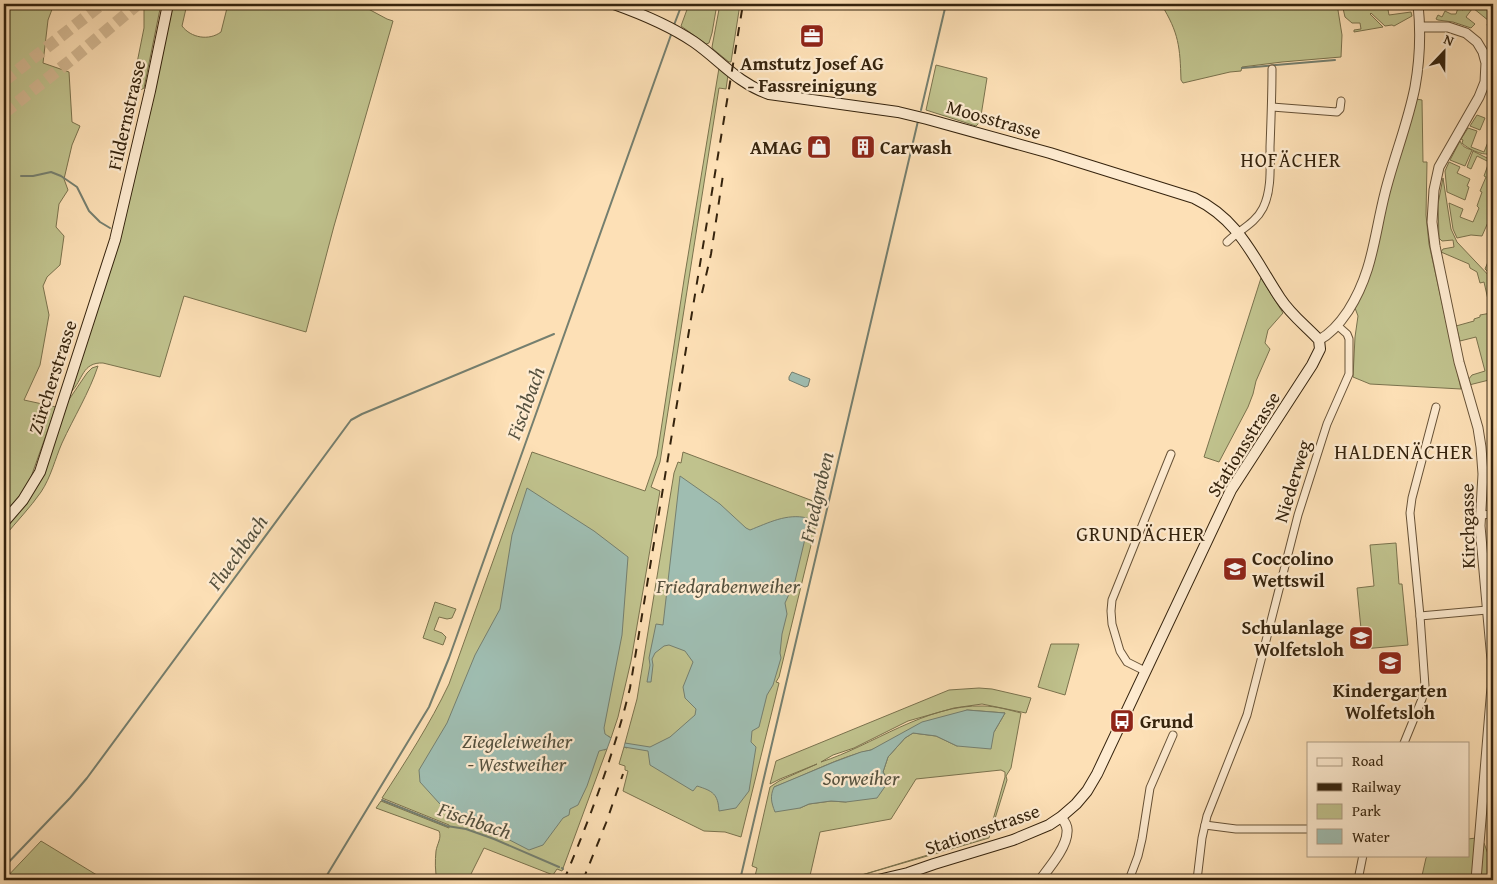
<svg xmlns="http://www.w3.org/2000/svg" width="1497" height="884" viewBox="0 0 1497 884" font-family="'Gentium Book Plus',serif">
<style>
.green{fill:#c0c28d;stroke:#7a724d;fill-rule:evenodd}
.water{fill:#9fbdb1;stroke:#757f6f}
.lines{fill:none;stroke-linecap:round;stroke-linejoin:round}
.stream{stroke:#757f6f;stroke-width:2}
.motorway-tunnel{stroke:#d5ba94;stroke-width:12;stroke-dasharray:12 6;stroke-linecap:butt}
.minor-casing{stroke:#675237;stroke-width:9}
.tertiary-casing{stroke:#675237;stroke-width:11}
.secondary-casing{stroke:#35230d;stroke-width:12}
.minor{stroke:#feebd0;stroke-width:7}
.tertiary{stroke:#feebd0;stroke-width:9}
.secondary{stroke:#feebd0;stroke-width:10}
.rail{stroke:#35230d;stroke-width:2;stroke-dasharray:9 9;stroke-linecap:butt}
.labels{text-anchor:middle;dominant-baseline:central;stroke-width:4.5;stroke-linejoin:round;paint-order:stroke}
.poi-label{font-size:19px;font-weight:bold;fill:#35230d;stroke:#feebd0;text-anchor:start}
.street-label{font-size:19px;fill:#35230d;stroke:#feebd0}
.neighbourhood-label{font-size:20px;letter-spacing:1px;fill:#35230d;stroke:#feebd0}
.water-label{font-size:20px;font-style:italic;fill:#55513e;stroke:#feebd0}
</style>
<rect width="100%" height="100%" fill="#fde0b6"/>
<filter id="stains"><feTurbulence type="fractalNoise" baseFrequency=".004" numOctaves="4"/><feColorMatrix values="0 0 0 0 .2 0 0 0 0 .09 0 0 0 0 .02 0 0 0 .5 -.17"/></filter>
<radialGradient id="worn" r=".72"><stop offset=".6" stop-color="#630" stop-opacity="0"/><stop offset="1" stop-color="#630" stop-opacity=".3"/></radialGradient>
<g class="green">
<path d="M4,4H54L48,20L43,63L69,72L72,122L80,126L72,145L64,179L68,190L59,204L56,227L64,236L60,265L47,277L43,286L49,315L40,365L24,400L56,407L31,477L23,494L4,517Z"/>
<path d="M144,4H161L144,88L139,91L134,84V78L144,28Z"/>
<path d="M173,4H187L182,26C191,38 209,41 221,32L228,4H238L250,7L251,4H359L387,19L393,21L334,226L306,332L184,296L160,377L103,363C82,362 83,380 71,392L168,16Z"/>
<path d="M689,4H717L712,33L709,43L706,44L681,26Z"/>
<path d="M720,4H740L731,62H729L713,49L712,47Z"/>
<path d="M1161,4H1337L1342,35L1341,57L1282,62L1242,67L1241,71L1230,72L1183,83L1181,80C1180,47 1179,33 1161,4Z"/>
<path d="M1342,4H1348L1350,7L1355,5L1357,9L1364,6L1363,4H1387L1389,15L1411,12L1412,16L1394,26L1392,25L1385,26L1371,13L1370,14L1383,27L1354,32V30L1361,29L1360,23H1352L1345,17Z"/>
<path d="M1475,4L1485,5L1489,8L1493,23V38L1491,30L1487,25L1489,21L1473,8Z"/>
<path d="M1465,6H1468L1472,9L1466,17L1475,24L1471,28L1453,22L1438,20L1436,19L1438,15L1442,17L1445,11L1451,14H1456L1458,8L1463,10Z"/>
<path d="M936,65L987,78L980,122L976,126L926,110Z"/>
<path d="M719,68L728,75L726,89L719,88L660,462L651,487L660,491L631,661L618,717L611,738L608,736L604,750L607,749L562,871L557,869L553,875L484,848L468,880H437C435,871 435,861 436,851C437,844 442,838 439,831L376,808L381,801L449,828V825L382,798C406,761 430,724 449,684L532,452L645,491L657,456L684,280Z"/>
<path d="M1416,99L1422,100L1423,162H1427L1426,215L1429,244L1461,389L1370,384L1353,377L1355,337L1358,316L1355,308L1369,277L1375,259L1386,204L1397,162Z"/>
<path d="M1477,115L1485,118L1480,130L1470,126Z"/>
<path d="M1468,128L1477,131L1471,147L1484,152L1490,137L1492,138L1493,135V145L1489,154C1481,155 1468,149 1462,143L1463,140L1461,139Z"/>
<path d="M1460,141C1462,146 1465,148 1472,150L1465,166L1450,160Z"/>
<path d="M1473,151L1493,161V222L1489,220L1482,236L1471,235L1457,238L1453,229L1449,203L1463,209L1460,217L1473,222L1479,208L1477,206L1482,192L1480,191L1486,177L1484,176L1489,162L1477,156L1471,169L1467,167Z"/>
<path d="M1449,162L1460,167L1457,173L1470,179L1467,186L1469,187L1465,200L1447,192L1445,171Z"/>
<path d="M1443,178L1451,229L1457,242L1493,280V384L1489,380L1469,385L1468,380L1472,375L1485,371L1476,337L1460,341L1456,326L1474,321V319L1480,317V315L1491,313L1484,282L1480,283L1477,272L1470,268L1469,264L1441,252L1443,249L1454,247L1453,240L1442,241L1439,238L1438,204Z"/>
<path d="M1490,257L1493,258V277L1485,269Z"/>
<path d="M1261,278L1283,313L1268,330L1265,343L1270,349L1256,381L1253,394L1248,407L1219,462L1204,457Z"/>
<path d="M98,366C89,393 74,417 62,443C55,459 51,477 41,492C30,508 16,522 4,537V527L22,507L48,460L68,401L87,373L92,368Z"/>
<path d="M683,452L821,504L779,677L776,682L779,683L741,837L725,832L704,831L623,791L628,771L625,770V766L619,764L624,747L627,748L628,744L625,743L637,699L674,473L678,462L681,463Z"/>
<path d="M1396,543L1399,584H1402L1408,645L1363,649L1357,588L1374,586L1370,545Z"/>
<path d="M435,602L456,609L452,618L447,619L439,617L434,630L442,633L446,637L443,645L423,638Z"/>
<path d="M1051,644H1079L1065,695L1038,687Z"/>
<path d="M979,688L992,689L1031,698L1026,713L982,704L954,708L908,721L854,748L833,755L821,762C872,746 926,704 983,706C996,706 1009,710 1021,713L1011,768L1006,776L1007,780L989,838L845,880L984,838L989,834L1005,777V772L1001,770L916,779L891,819L820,832L809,880H754L757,868L752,866L770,787L779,781L817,764L780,779L770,784L776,761L949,690ZM967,710L1005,713L994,732L957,746L936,736L913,733L905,738L888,757L883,772L886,777L891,778L846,802L831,801L809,804L800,808L774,787C807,775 838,757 871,750Z"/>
<path d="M1476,838L1484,843L1488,854V880H1421L1426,858L1429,855H1468V839Z"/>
<path d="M41,841L105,880H4Z"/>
</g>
<g class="water">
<path d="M792,372L810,379L808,386L805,387L789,380V377Z"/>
<path d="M680,476L720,504L746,528L750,530C768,523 787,513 807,518L809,522L795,581L785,603L787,614L782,634L780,653L781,658L773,685L767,695L759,727L752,731L751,742L756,747L749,791L736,808L719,811C718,794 713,791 697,786L693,791L650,765L648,751L624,747L625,743L650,747L670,737L695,715L696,709L685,698L683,687L693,662L685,651L669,645L664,646L655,653L652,659L653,665L651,682H647L650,665L649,658L656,624L663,625Z"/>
<path d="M527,488L594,531L628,557L622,635L604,728L605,734L611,738L607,749L599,751L587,786L578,805L570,809L569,815L563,818L543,845L529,850L496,833L461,824L449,814L420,782L419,770L447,723L475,655L500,609L512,535Z"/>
<path d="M967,710L1005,713L994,732L991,749L957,746L936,736L913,733L905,738L888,757L883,772L886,777L891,778L877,798L846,802L831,801L809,804L800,808L775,812C771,802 770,796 774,787L834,762L861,752L871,750L922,722Z"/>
</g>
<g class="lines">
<g class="stream">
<path d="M674,25L682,4"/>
<path d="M1242,68L1335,60"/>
<path d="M921,110L946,4"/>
<path d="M21,176H33L51,172L61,176L77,187L89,211L100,222L110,228"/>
<path d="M382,800L447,826L466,829L494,839L559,867"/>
<path d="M4,867L70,798L87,778L351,420L362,414L554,334"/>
<path d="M562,868L563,869"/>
<path d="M324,880L429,707L449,658L672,32"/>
<path d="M740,880L918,121"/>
</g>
<g class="motorway-tunnel">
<path d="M4,81L102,4"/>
<path d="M4,113L76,56L138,4"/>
</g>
<defs>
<g id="minor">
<path d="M1272,107L1337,112L1340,109L1341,101"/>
<path d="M1227,242C1239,230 1255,224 1263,208C1272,190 1270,166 1270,147C1271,121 1272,95 1272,69"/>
<path d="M1481,515L1493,514"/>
<path d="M1420,616L1487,610"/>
<path d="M1145,671L1127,662L1120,651L1112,624L1111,611L1112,600L1171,454"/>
<path d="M1404,743L1422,699L1425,686L1420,616L1410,513L1412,498L1436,407"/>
<path d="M1205,825L1236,829H1308"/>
<path d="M1129,880L1138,856L1142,839L1150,788L1173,735"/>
<path d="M1197,880L1202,838L1207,816L1247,715L1298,515L1327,424L1349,374V339L1347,334L1338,326"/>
<path d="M1358,880L1363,855"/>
</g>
<g id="tertiary">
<path d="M1420,27H1448L1466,33L1477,42L1483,52L1486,63L1485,82L1479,97L1439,167L1434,190L1432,222L1435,246L1459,362L1478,428L1481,447L1483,474L1480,526L1492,660V687L1476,880"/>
<path d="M1319,340C1332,333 1340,323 1348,311C1373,272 1374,236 1385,193C1394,157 1408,123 1415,87C1420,59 1421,32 1418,4"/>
<path d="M1040,880C1049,868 1067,847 1067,832C1068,826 1064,821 1061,817"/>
</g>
<g id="secondary">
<path d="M614,4C642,14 669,25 694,42C720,60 737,83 769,94L898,112L927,119L1050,153L1194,198C1240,220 1254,259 1280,298C1291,315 1306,326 1319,340L1320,349L1312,365L1231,490L1097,774L1087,791L1076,804L1061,817L1049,825L1013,840L934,864L908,873L878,880"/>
<path d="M4,522L23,500L40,472L115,240L150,91L168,4"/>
</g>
</defs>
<use href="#minor" class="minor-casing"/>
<use href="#tertiary" class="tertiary-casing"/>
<use href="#secondary" class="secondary-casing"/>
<use href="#minor" class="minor"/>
<use href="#tertiary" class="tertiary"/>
<use href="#secondary" class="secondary"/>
<g class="rail">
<path d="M702,293L711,254L723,175"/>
<path d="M564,880C590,818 614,754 630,688L743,4"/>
<path d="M583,880L606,823L623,774"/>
</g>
</g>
<defs>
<symbol id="office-square" viewBox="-11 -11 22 22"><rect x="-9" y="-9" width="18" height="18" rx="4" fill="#8f2418" stroke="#feebd0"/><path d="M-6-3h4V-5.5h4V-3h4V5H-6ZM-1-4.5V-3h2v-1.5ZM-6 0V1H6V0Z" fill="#fff"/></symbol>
<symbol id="shop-square" viewBox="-11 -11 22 22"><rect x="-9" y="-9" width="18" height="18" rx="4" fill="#8f2418" stroke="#feebd0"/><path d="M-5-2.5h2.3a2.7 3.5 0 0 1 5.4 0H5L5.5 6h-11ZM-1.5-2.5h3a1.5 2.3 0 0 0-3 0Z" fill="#fff"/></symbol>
<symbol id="building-square" viewBox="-11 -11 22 22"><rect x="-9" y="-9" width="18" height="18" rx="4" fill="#8f2418" stroke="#feebd0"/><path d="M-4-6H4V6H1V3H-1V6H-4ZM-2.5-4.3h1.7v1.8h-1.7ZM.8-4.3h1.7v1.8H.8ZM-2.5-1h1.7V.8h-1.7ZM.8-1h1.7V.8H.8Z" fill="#fff"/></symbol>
<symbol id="school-square" viewBox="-11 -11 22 22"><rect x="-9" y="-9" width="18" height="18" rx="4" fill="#8f2418" stroke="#feebd0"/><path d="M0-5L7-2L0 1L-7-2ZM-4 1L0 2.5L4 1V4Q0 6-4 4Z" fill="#fff"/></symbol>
<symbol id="bus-square" viewBox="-11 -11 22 22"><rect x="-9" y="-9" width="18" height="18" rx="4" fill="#8f2418" stroke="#feebd0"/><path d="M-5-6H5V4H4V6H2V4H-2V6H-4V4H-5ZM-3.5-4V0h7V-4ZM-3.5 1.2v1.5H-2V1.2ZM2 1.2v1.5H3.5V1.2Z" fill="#fff"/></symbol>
</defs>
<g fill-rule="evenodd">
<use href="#office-square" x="798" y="22" width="28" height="28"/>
<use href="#shop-square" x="805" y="133" width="28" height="28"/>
<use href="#building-square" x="849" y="133" width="28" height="28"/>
<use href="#school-square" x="1221" y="555" width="28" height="28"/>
<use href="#school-square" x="1347" y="624" width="28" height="28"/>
<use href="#school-square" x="1376" y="649" width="28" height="28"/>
<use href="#bus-square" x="1108" y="707" width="28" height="28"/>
</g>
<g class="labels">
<g class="poi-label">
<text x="812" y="63" text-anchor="middle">Amstutz Josef AG<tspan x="812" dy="22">- Fassreinigung</tspan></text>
<text x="802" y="147" text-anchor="end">AMAG</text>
<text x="880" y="147">Carwash</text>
<text x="1252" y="558">Coccolino<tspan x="1252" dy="22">Wettswil</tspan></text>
<text x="1344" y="627" text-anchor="end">Schulanlage<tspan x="1344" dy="22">Wolfetsloh</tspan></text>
<text x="1390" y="690" text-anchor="middle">Kindergarten<tspan x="1390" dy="22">Wolfetsloh</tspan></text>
<text x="1140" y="721">Grund</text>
</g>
<g class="street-label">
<text transform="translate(126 115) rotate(-77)">Fildernstrasse</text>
<text transform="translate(994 119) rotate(16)">Moosstrasse</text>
<text transform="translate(52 377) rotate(-72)">Zürcherstrasse</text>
<text transform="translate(1243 444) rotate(-58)">Stationsstrasse</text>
<text transform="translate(1292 481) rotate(-73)">Niederweg</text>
<text transform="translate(1467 526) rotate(-91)">Kirchgasse</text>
<text transform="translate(982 829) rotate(-19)">Stationsstrasse</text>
</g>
<g class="neighbourhood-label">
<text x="1291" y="159">HOFÄCHER</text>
<text x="1404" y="451">HALDENÄCHER</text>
<text x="1141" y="533">GRUNDÄCHER</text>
</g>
<g class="water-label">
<text transform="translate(525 403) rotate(-70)">Fischbach</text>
<text transform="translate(816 497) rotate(-77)">Friedgraben</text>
<text transform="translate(237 552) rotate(-54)">Fluechbach</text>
<text x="728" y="585">Friedgrabenweiher</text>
<text x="517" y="740">Ziegeleiweiher<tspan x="517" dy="23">- Westweiher</tspan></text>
<text x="861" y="777">Sorweiher</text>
<text transform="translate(475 820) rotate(19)">Fischbach</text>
</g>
</g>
<rect width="1497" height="884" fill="none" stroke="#fde0b6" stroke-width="20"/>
<rect x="5" y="5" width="1487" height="874" fill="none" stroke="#35230d" stroke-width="2.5"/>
<rect x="10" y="10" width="1477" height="864" fill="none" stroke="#35230d"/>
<rect x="1307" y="742" width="162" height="115" fill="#feebd0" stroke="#ae9b82"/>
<rect x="1317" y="758" width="25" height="8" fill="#feebd0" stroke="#ae9b82"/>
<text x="1352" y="766" font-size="15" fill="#35230d">Road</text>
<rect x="1317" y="783" width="25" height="8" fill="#35230d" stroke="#ae9b82"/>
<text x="1352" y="792" font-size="15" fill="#35230d">Railway</text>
<rect x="1317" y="804" width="25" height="15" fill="#c0c28d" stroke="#ae9b82"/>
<text x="1352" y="816" font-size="15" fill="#35230d">Park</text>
<rect x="1317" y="829" width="25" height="15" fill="#9fbdb1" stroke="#ae9b82"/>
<text x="1352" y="842" font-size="15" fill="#35230d">Water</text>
<g transform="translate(1444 52) rotate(22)" stroke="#feebd0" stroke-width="4" paint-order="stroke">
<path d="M0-4L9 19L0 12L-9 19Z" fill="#35230d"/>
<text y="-8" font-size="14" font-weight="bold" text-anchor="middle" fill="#35230d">N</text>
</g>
<rect width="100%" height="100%" filter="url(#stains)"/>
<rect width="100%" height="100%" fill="url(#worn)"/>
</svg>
